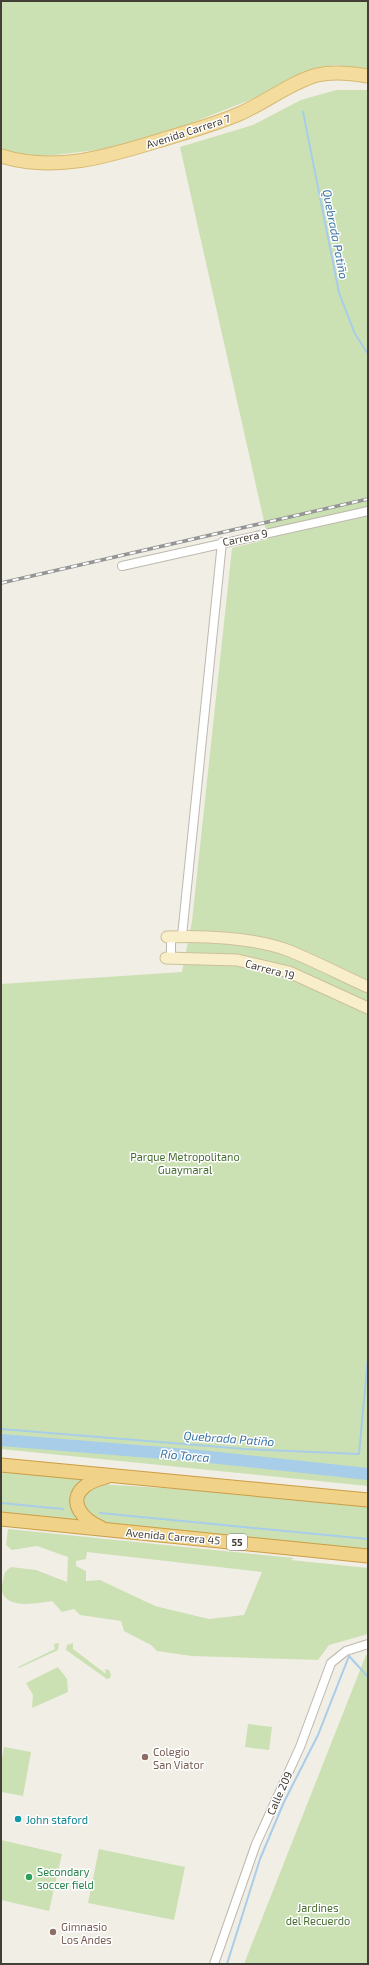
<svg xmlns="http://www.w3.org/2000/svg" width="369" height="1965" viewBox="0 0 369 1965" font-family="'Exo 2',sans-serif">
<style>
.green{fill:#cce1b3;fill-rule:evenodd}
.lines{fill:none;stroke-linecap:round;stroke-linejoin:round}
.stream{stroke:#a8cde8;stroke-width:2}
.river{stroke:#a8cde8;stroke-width:12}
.minor-casing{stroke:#beb8ad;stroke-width:10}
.secondary-casing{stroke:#ccc09a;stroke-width:13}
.primary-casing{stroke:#d6b96f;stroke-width:15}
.trunk-casing{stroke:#cc9d45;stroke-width:15}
.minor{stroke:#fff;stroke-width:8}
.secondary{stroke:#f8eec9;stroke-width:11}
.primary{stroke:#f3dc9d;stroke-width:13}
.trunk{stroke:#f0d288;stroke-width:13}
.rail-casing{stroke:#959595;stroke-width:3.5}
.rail{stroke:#fff;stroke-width:2;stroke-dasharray:6;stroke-linecap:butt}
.education-dot{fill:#8d6e63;stroke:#fff;stroke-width:1.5}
.culture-dot{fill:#0f9aa8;stroke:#fff;stroke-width:1.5}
.leisure-dot{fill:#2e9e5b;stroke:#fff;stroke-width:1.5}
.labels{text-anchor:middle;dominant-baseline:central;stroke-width:3;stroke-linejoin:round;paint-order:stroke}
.shield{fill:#fff;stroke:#7b7872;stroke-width:1}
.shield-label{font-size:10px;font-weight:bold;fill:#433e36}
.street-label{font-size:11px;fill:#433e36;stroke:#fff}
.park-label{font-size:11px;fill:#476e30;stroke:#fff}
.education-label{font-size:11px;fill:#785e54;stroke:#fff;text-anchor:start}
.culture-label{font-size:11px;fill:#0d838f;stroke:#fff;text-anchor:start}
.leisure-label{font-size:11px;fill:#27864d;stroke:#fff;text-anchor:start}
.water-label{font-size:12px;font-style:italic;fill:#3b75a3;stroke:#fff}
</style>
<rect width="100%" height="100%" fill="#f1eee6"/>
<g class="green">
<path d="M1,1H368V70L336,65L317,68L250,100L183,126L106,149L37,157L1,149Z"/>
<path d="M336,90H368V1486L1,1449V984L182,972L192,921L232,548L268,539L180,147L253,125L301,100Z"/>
<path d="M1,1471L88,1477L78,1486L82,1521L1,1513Z"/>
<path d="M98,1484L245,1493L368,1505V1550L100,1522L83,1511L82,1493Z"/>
<path d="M8,1529L294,1558L291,1560L368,1568V1634L329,1645L318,1660L192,1656L157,1651L151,1645L124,1631L121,1621L80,1615L74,1609L62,1612L52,1601C39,1603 6,1610 2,1591C1,1586 4,1577 5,1572L11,1567L36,1570L67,1582L68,1557L37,1546L12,1550L6,1545ZM87,1552L262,1572L244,1615L209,1619L155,1606L100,1580L86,1581V1571L76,1566V1561L86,1559Z"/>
<path d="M59,1643L58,1650L19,1668L18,1667L55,1649L54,1644Z"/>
<path d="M73,1643V1649L106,1674L105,1669L109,1670L111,1675L110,1678L107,1679L66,1650L67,1645Z"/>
<path d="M368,1654V1964H244L366,1655Z"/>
<path d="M58,1667L67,1679L68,1692L32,1708L33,1695L26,1683Z"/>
<path d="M248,1724L272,1727L269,1750L245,1747Z"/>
<path d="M4,1747L31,1752L23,1796L1,1792V1765Z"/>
<path d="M1,1840L62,1854L49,1911L1,1900Z"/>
<path d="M99,1849L185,1867L174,1920L88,1903Z"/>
</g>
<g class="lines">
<g class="stream">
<path d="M303,112L339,293L355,334L368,354"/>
<path d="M1,1429L245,1449L359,1454L368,1357"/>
<path d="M1,1503L63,1509"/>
<path d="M100,1513L368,1539"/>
<path d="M227,1964L260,1859L284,1802L318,1735L349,1656L368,1677"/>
</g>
<path class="river" d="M1,1440L200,1456L368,1474"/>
<defs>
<g id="minor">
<path d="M122,566L368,511"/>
<path d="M182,936L222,542"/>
<path d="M171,958V937"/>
<path d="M214,1964L256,1844L300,1747L331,1663L346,1651L368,1644"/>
</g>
<g id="secondary">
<path d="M167,937C201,935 255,938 287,950C315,961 341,975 368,987"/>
<path d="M166,958L237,960L289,972L368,1008"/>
</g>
<path id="primary" d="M1,156C56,173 109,156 161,140C187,132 213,125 239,114C265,103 289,83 317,75C334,71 351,73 368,76"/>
<g id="trunk">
<path d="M1,1465L368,1500"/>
<path d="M1,1519L368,1556"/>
<path d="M100,1527C85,1521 66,1502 84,1487C90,1481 99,1479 106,1477"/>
</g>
</defs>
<use href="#minor" class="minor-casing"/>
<use href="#secondary" class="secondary-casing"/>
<use href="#primary" class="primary-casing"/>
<use href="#trunk" class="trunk-casing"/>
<use href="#minor" class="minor"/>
<use href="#secondary" class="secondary"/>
<use href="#primary" class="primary"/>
<use href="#trunk" class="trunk"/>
<defs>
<path id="rail" d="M1,583L368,499"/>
</defs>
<use href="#rail" class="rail-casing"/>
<use href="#rail" class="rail"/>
</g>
<g class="education-dot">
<circle cx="145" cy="1757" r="4"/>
<circle cx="53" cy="1932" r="4"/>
</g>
<circle class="culture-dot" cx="18" cy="1819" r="4"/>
<circle class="leisure-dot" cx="29" cy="1877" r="4"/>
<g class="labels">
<rect class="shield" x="227" y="1534" width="20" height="16" rx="3"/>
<g class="shield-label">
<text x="237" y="1542">55</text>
</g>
<g class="street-label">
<text transform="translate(188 131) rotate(-18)">Avenida Carrera 7</text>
<text transform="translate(245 537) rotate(-12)">Carrera 9</text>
<text transform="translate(270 969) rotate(15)">Carrera 19</text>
<text transform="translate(173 1536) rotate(5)">Avenida Carrera 45</text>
<text transform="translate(279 1793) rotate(-66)">Calle 209</text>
</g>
<g class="park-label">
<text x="185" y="1156">Parque Metropolitano<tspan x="185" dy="13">Guaymaral</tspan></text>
<text x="318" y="1907">Jardines<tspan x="318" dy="13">del Recuerdo</tspan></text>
</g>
<g class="education-label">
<text x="153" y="1751">Colegio<tspan x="153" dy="13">San Viator</tspan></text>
<text x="61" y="1926">Gimnasio<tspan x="61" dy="13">Los Andes</tspan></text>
</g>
<g class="culture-label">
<text x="26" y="1819">John staford</text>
</g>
<g class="leisure-label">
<text x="37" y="1871">Secondary<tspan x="37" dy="13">soccer field</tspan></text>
</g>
<g class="water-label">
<text transform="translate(336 234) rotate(79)">Quebrada Patiño</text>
<text transform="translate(229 1438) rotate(4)">Quebrada Patiño</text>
<text transform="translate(185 1455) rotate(5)">Río Torca</text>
</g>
</g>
<rect width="369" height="1965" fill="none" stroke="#433e36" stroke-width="4"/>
</svg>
